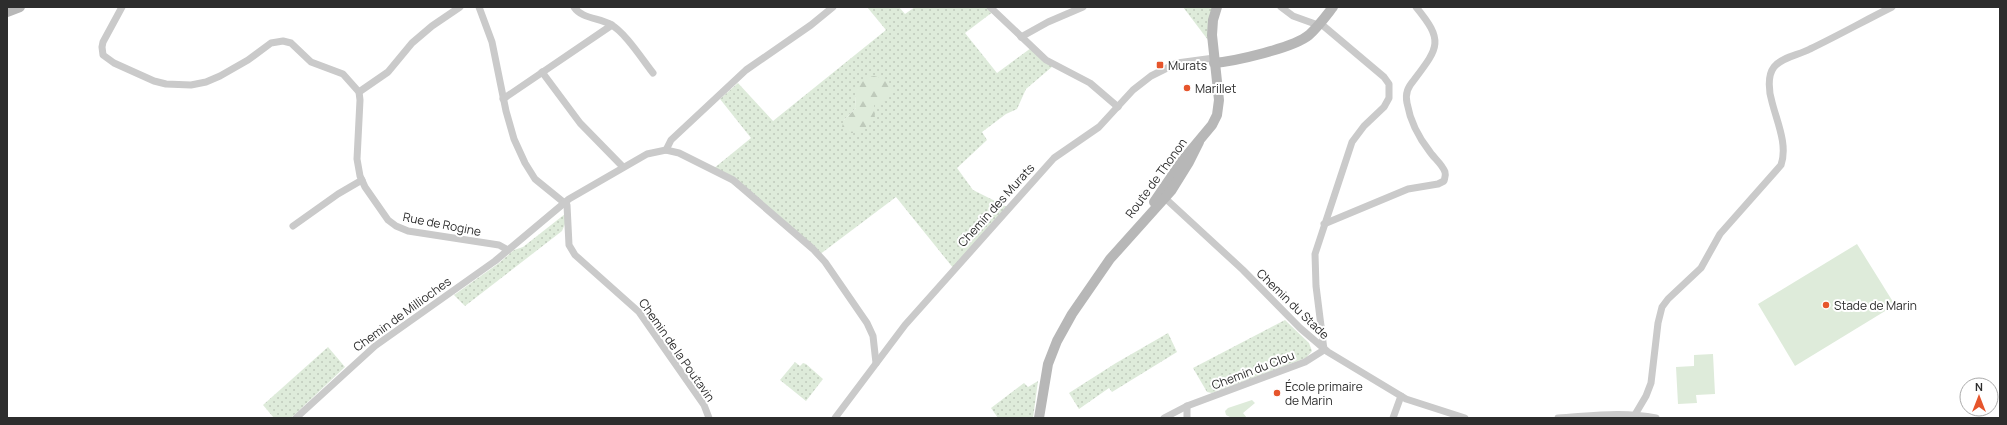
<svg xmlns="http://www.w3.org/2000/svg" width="2007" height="425" viewBox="0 0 2007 425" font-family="Manrope,sans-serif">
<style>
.grass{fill:url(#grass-dots);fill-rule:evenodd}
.forest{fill:url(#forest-firs)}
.green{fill:#deebda}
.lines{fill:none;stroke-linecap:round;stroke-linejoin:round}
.street{stroke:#cacaca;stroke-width:7}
.secondary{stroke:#b7b7b7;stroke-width:10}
.poi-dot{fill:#e6552c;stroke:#fff;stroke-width:1.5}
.labels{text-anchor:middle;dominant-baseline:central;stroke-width:4;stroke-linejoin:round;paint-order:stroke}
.poi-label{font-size:12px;fill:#2d2d2d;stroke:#fff;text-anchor:start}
.street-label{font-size:12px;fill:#2d2d2d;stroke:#fff}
</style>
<defs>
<pattern id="grass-dots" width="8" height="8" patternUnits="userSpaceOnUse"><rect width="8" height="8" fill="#deebda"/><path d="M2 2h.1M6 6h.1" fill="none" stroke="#bfcabb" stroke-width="1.8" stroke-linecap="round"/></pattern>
<pattern id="forest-firs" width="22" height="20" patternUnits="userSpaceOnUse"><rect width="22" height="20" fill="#deebda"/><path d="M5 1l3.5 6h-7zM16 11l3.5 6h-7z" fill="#bfcabb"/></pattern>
</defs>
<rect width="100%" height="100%" fill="#fff"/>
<g class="grass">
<path d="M867,7H899L905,14L915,7H990L994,11L965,33L997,73L1031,48L1053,66L1026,89L1017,109L1006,114L982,132L987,140L957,168L973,190L1009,208L954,269L896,197L819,255L801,237L713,169L751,138L720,99L738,83L773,121L886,30ZM855,91L859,133L844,120L856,108Z"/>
<path d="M1183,7H1213L1208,40Z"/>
<path d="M565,214V224L562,231L465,306L454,295L499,263L514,250L523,247Z"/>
<path d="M1285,320L1309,343L1312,351L1306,358L1212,393L1207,392L1193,368Z"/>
<path d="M1168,333L1177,352L1112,392L1109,388L1079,409L1069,393L1116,363Z"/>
<path d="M328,347L345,367L291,418H274L263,405Z"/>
<path d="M795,362L800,366L803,363L806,364L823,379L806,401L780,380Z"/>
<path d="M1038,381L1033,418H998L991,408L1024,383L1028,387Z"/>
</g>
<path class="forest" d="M874,76L885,79L892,89L884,102L874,105L875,119L859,133H847L842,127L844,120L856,108L855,91L865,78Z"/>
<g class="green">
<path d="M1857,244L1895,305L1795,366L1758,304Z"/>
<path d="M1713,354L1715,394L1696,395L1697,403L1678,404L1676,367L1694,366V355Z"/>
<path d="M1252,400L1255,403L1243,413L1247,418H1232L1226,415L1225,411L1228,408Z"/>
</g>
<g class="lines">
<g class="street">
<path d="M122,7L103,42L102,47L103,55L114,63L154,81L166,84L191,85L206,82L220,76L248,60L271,43L283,41L291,43L311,62L343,74L359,92L360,100L357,159L360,176L365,187L388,220L396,226L408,231L499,245L508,250"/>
<path d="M479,7L492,42L506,111L514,139L525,163L535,179L567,205L569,245L575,255L639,312L704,405L709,418"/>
<path d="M574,7C581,18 598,18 610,24C625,32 642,59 653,73"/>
<path d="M990,7L1046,60L1090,83L1118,107"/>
<path d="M1281,7L1293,16L1318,25"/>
<path d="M1320,23L1384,77L1389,84V98L1384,107L1364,126L1352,142L1315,254L1316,286L1324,350"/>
<path d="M1021,37L1048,22L1083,7"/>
<path d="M542,72L580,123L623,167"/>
<path d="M359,92L388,72L412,43L432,26L460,7"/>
<path d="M503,99L612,25"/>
<path d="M666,150L671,140L746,70L811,25L833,7"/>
<path d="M1166,199L1243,270L1300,328L1328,352L1406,399L1465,418"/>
<path d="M1324,224L1408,189L1438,184L1444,181C1445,177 1446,175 1445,172C1442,164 1434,158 1430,152C1419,138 1410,120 1407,103C1405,93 1408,87 1414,80C1439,47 1444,41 1416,7"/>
<path d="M293,226L338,194L362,180"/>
<path d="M1187,406V418"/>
<path d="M296,418L375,346L495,261L569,199L647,154L666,150L679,153L733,180L813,249L825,262L867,323L873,336L876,363"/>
<path d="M835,418L905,325L1054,158L1099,127L1133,90L1151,76L1177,63L1214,58"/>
<path d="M1164,418L1187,406L1305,362L1324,350"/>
<path d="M1393,418L1401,396"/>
<path d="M1558,418C1591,416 1623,411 1656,418"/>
<path d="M1633,418L1646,396L1651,383L1658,323L1662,307L1668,299L1701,268L1720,234L1781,165C1788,145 1777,122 1772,102C1769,92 1767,76 1774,67C1782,57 1799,55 1810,49C1837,36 1864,21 1892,7"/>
</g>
<g class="secondary">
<path d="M7,12L20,7"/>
<path d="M1214,63C1236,61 1293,48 1309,35C1318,27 1326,16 1333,7"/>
<path d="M1154,202L1182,161L1212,125L1217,115L1219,100L1212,35L1213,20L1217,7"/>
<path d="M1039,418L1048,364L1057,341L1072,314L1110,259L1171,191L1189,162L1199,142"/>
</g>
</g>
<g class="poi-dot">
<rect x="1156" y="61" width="8" height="8" rx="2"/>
<circle cx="1187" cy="88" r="4"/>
<circle cx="1826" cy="305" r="4"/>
<circle cx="1277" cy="393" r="4"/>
</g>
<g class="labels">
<g class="poi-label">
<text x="1168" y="65">Murats</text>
<text x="1195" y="88">Marillet</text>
<text x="1834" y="305">Stade de Marin</text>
<text x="1285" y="386">École primaire<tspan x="1285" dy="14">de Marin</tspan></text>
</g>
<g class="street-label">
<text transform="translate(1156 178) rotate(-54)">Route de Thonon</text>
<text transform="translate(996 205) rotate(-48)">Chemin des Murats</text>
<text transform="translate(442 224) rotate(11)">Rue de Rogine</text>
<text transform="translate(1293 304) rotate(44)">Chemin du Stade</text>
<text transform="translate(402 314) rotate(-36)">Chemin de Millioches</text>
<text transform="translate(677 350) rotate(55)">Chemin de la Poutavin</text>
<text transform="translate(1253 370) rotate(-21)">Chemin du Clou</text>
</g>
</g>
<rect width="2007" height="425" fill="none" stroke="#2d2d2d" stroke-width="16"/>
<g transform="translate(1979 397)"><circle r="19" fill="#ffffff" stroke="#ababab"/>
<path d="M0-3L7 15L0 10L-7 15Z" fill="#e6552c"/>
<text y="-6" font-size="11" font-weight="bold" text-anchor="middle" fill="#2d2d2d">N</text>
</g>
</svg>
